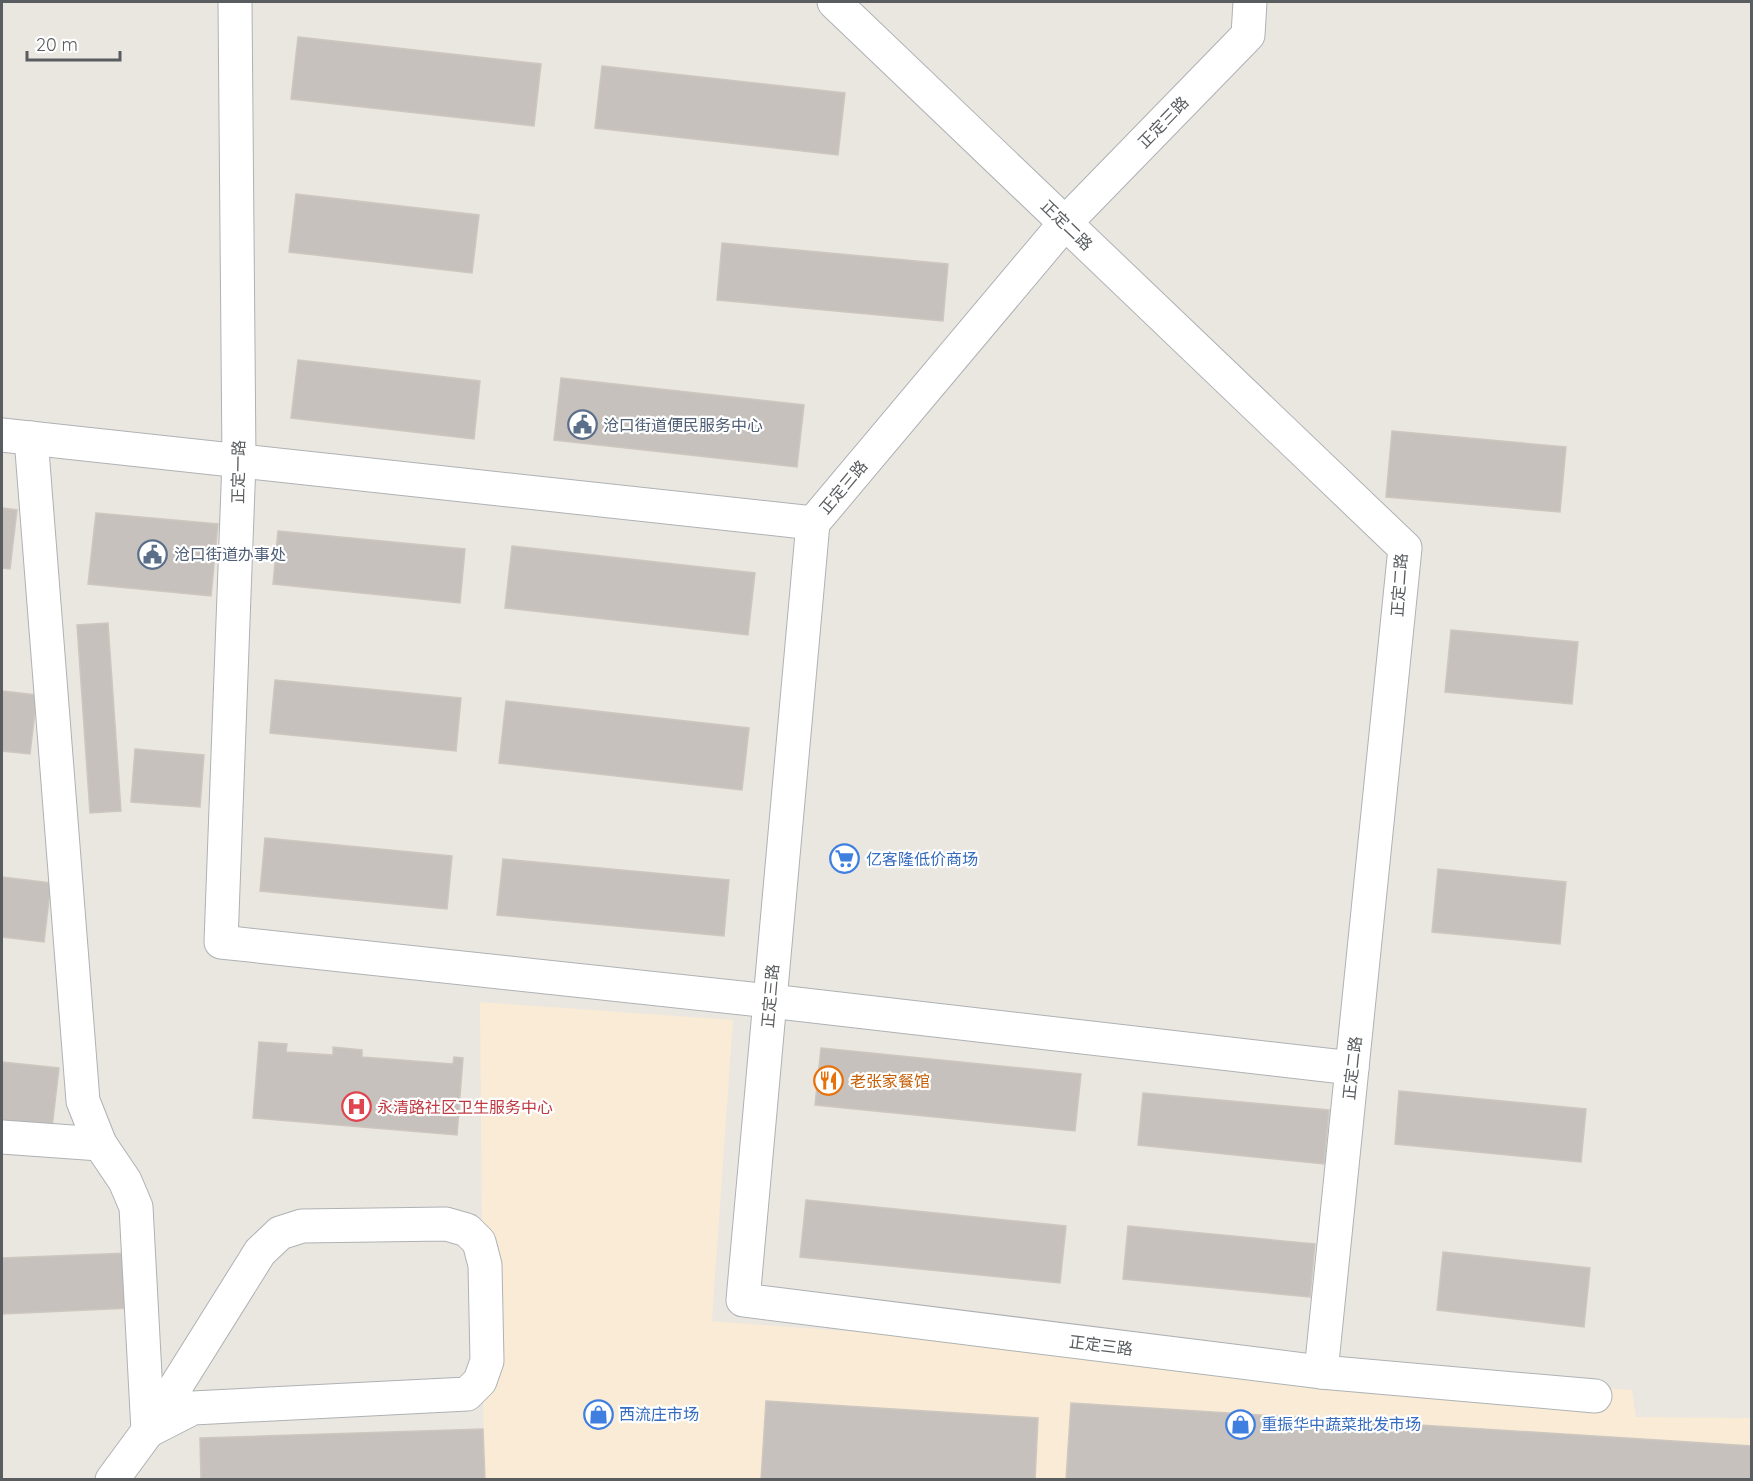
<svg xmlns="http://www.w3.org/2000/svg" width="1753" height="1481" viewBox="0 0 1753 1481" font-family="Quicksand,'Noto Sans SC',sans-serif">
<style>
.commercial{fill:#f9ebd6}
.building{fill:#c6c1bc;stroke:#cec7bf;stroke-width:1.5}
.lines{fill:none;stroke-linecap:round;stroke-linejoin:round}
.minor-casing{stroke:#aeb2b4;stroke-width:35}
.minor{stroke:#fff;stroke-width:33}
.labels{text-anchor:middle;dominant-baseline:central;stroke-width:4.5;stroke-linejoin:round;paint-order:stroke}
.street-label{font-size:16px;fill:#595d5f;stroke:#fff}
.service-label{font-size:16px;fill:#4e5e75;stroke:#fff;text-anchor:start}
.shop-label{font-size:16px;fill:#366cbe;stroke:#fff;text-anchor:start}
.food-label{font-size:16px;fill:#c56008;stroke:#fff;text-anchor:start}
.health-label{font-size:16px;fill:#be3a42;stroke:#fff;text-anchor:start}
</style>
<rect width="100%" height="100%" fill="#eae6e0"/>
<path class="commercial" d="M480,1002L733,1020L712,1321L1632,1390L1636,1417L1751,1418V1479H484Z"/>
<g class="building">
<path d="M298,37L541,64L534,126L291,99Z"/>
<path d="M602,66L845,93L838,155L595,128Z"/>
<path d="M296,194L479,215L472,273L289,252Z"/>
<path d="M722,243L948,264L943,321L717,300Z"/>
<path d="M298,360L480,381L474,439L291,418Z"/>
<path d="M561,378L804,405L797,467L554,440Z"/>
<path d="M1392,431L1566,447L1560,512L1386,497Z"/>
<path d="M2,508L17,510L10,569L2,568Z"/>
<path d="M96,513L218,524L211,596L88,584Z"/>
<path d="M278,531L465,549L460,603L273,584Z"/>
<path d="M512,546L755,573L748,635L505,608Z"/>
<path d="M108,623L121,811L90,813L77,625Z"/>
<path d="M1451,630L1578,642L1572,704L1445,692Z"/>
<path d="M275,680L461,698L456,751L270,733Z"/>
<path d="M2,691L37,695L30,754L2,751Z"/>
<path d="M506,701L749,728L742,790L499,763Z"/>
<path d="M135,749L204,755L200,807L131,802Z"/>
<path d="M265,838L452,856L447,909L260,891Z"/>
<path d="M503,859L729,880L724,936L497,915Z"/>
<path d="M1438,869L1566,882L1560,944L1432,932Z"/>
<path d="M2,877L51,883L44,942L2,937Z"/>
<path d="M259,1042L287,1044L286,1052L333,1055V1047L362,1050V1057L453,1064L454,1057L463,1058L457,1135L253,1118Z"/>
<path d="M821,1048L1081,1074L1075,1131L815,1105Z"/>
<path d="M2,1062L59,1068L52,1128L2,1122Z"/>
<path d="M1399,1091L1586,1109L1581,1162L1395,1144Z"/>
<path d="M1143,1093L1329,1110L1324,1164L1138,1145Z"/>
<path d="M806,1200L1066,1226L1060,1283L800,1257Z"/>
<path d="M1128,1226L1315,1244L1310,1297L1123,1279Z"/>
<path d="M1443,1252L1590,1268L1584,1327L1437,1310Z"/>
<path d="M129,1253L131,1308L2,1314V1258Z"/>
<path d="M766,1401L1038,1418L1035,1480H761Z"/>
<path d="M1071,1403L1752,1446V1480H1066Z"/>
<path d="M483,1429L485,1480H201L200,1438Z"/>
</g>
<g class="lines">
<defs>
<g id="minor">
<path d="M235,2L239,461L221,942L770,1001L1352,1068"/>
<path d="M834,2L1405,548L1321,1372"/>
<path d="M1250,2L1248,35L1065,223L813,523L743,1300L1321,1372L1595,1396"/>
<path d="M2,435L813,523"/>
<path d="M31,438L83,1101L100,1144L125,1181L136,1207L148,1431L112,1480"/>
<path d="M2,1137L100,1144"/>
<path d="M446,1224L467,1230L479,1242L485,1265L487,1361L480,1381L467,1394L193,1408L148,1431L260,1252L280,1233L302,1226Z"/>
</g>
</defs>
<use href="#minor" class="minor-casing"/>
<use href="#minor" class="minor"/>
</g>
<defs>
<symbol id="civic-ring" viewBox="-11 -11 22 22"><circle r="9.5" fill="#fff" stroke="#5c6f8a" stroke-width="1.5"/><path d="M-.6-6.5H3V-4.5H.6V-3L4-1V1h2V6H-6V1h2V-1L-.6-3ZM-1.2 2.5V6h2.4V2.5Z" fill="#5c6f8a"/></symbol>
<symbol id="supermarket-ring" viewBox="-11 -11 22 22"><circle r="9.5" fill="#fff" stroke="#3f7fe0" stroke-width="1.5"/><path d="M-6-5.5h2.5l.6 2H6L4.5 2H-2.5L-4.4-4H-6ZM-1.5 3.2a1.3 1.3 0 1 0 .1 0ZM3 3.2a1.3 1.3 0 1 0 .1 0Z" fill="#3f7fe0"/></symbol>
<symbol id="restaurant-ring" viewBox="-11 -11 22 22"><circle r="9.5" fill="#fff" stroke="#e8710a" stroke-width="1.5"/><path d="M-5-6h1v4h1v-4h1v4h1v-4h1v5L-1.5 .5V6h-2V.5L-5-1ZM5-6V6H3V1.5H1.5Q1.5-4 5-6Z" fill="#e8710a"/></symbol>
<symbol id="hospital-ring" viewBox="-11 -11 22 22"><circle r="9.5" fill="#fff" stroke="#e0444e" stroke-width="1.5"/><path d="M-5-5h3v3.5h4V-5h3V5h-3V1.5h-4V5h-3Z" fill="#e0444e"/></symbol>
<symbol id="shop-ring" viewBox="-11 -11 22 22"><circle r="9.5" fill="#fff" stroke="#3f7fe0" stroke-width="1.5"/><path d="M-5-2.5h2.3a2.7 3.5 0 0 1 5.4 0H5L5.5 6h-11ZM-1.5-2.5h3a1.5 2.3 0 0 0-3 0Z" fill="#3f7fe0"/></symbol>
</defs>
<g fill-rule="evenodd">
<use href="#civic-ring" x="566" y="408" width="33" height="33"/>
<use href="#civic-ring" x="136" y="538" width="33" height="33"/>
<use href="#supermarket-ring" x="828" y="842" width="33" height="33"/>
<use href="#restaurant-ring" x="812" y="1064" width="33" height="33"/>
<use href="#hospital-ring" x="340" y="1090" width="33" height="33"/>
<use href="#shop-ring" x="582" y="1398" width="33" height="33"/>
<use href="#shop-ring" x="1224" y="1408" width="33" height="33"/>
</g>
<g class="labels">
<g class="street-label">
<text transform="translate(1163 122) rotate(-46)">正定三路</text>
<text transform="translate(1067 225) rotate(44)">正定二路</text>
<text transform="translate(238 472) rotate(-89)">正定一路</text>
<text transform="translate(843 487) rotate(-50)">正定三路</text>
<text transform="translate(1399 585) rotate(-86)">正定二路</text>
<text transform="translate(770 996) rotate(-85)">正定三路</text>
<text transform="translate(1352 1068) rotate(-84)">正定二路</text>
<text transform="translate(1101 1345) rotate(7)">正定三路</text>
</g>
<g class="service-label">
<text x="603" y="425">沧口街道便民服务中心</text>
<text x="174" y="554">沧口街道办事处</text>
</g>
<g class="shop-label">
<text x="866" y="859">亿客隆低价商场</text>
<text x="619" y="1414">西流庄市场</text>
<text x="1261" y="1424">重振华中蔬菜批发市场</text>
</g>
<g class="food-label">
<text x="850" y="1081">老张家餐馆</text>
</g>
<g class="health-label">
<text x="377" y="1107">永清路社区卫生服务中心</text>
</g>
</g>
<rect width="1753" height="1481" fill="none" stroke="#595d5f" stroke-width="6"/>
<path d="M27 51v9h93v-9" fill="none" stroke="#595d5f" stroke-width="3"/>
<text x="36" y="51" font-size="18" fill="#595d5f" stroke="#ffffff" stroke-width="4.5" paint-order="stroke">20 m</text>
</svg>
